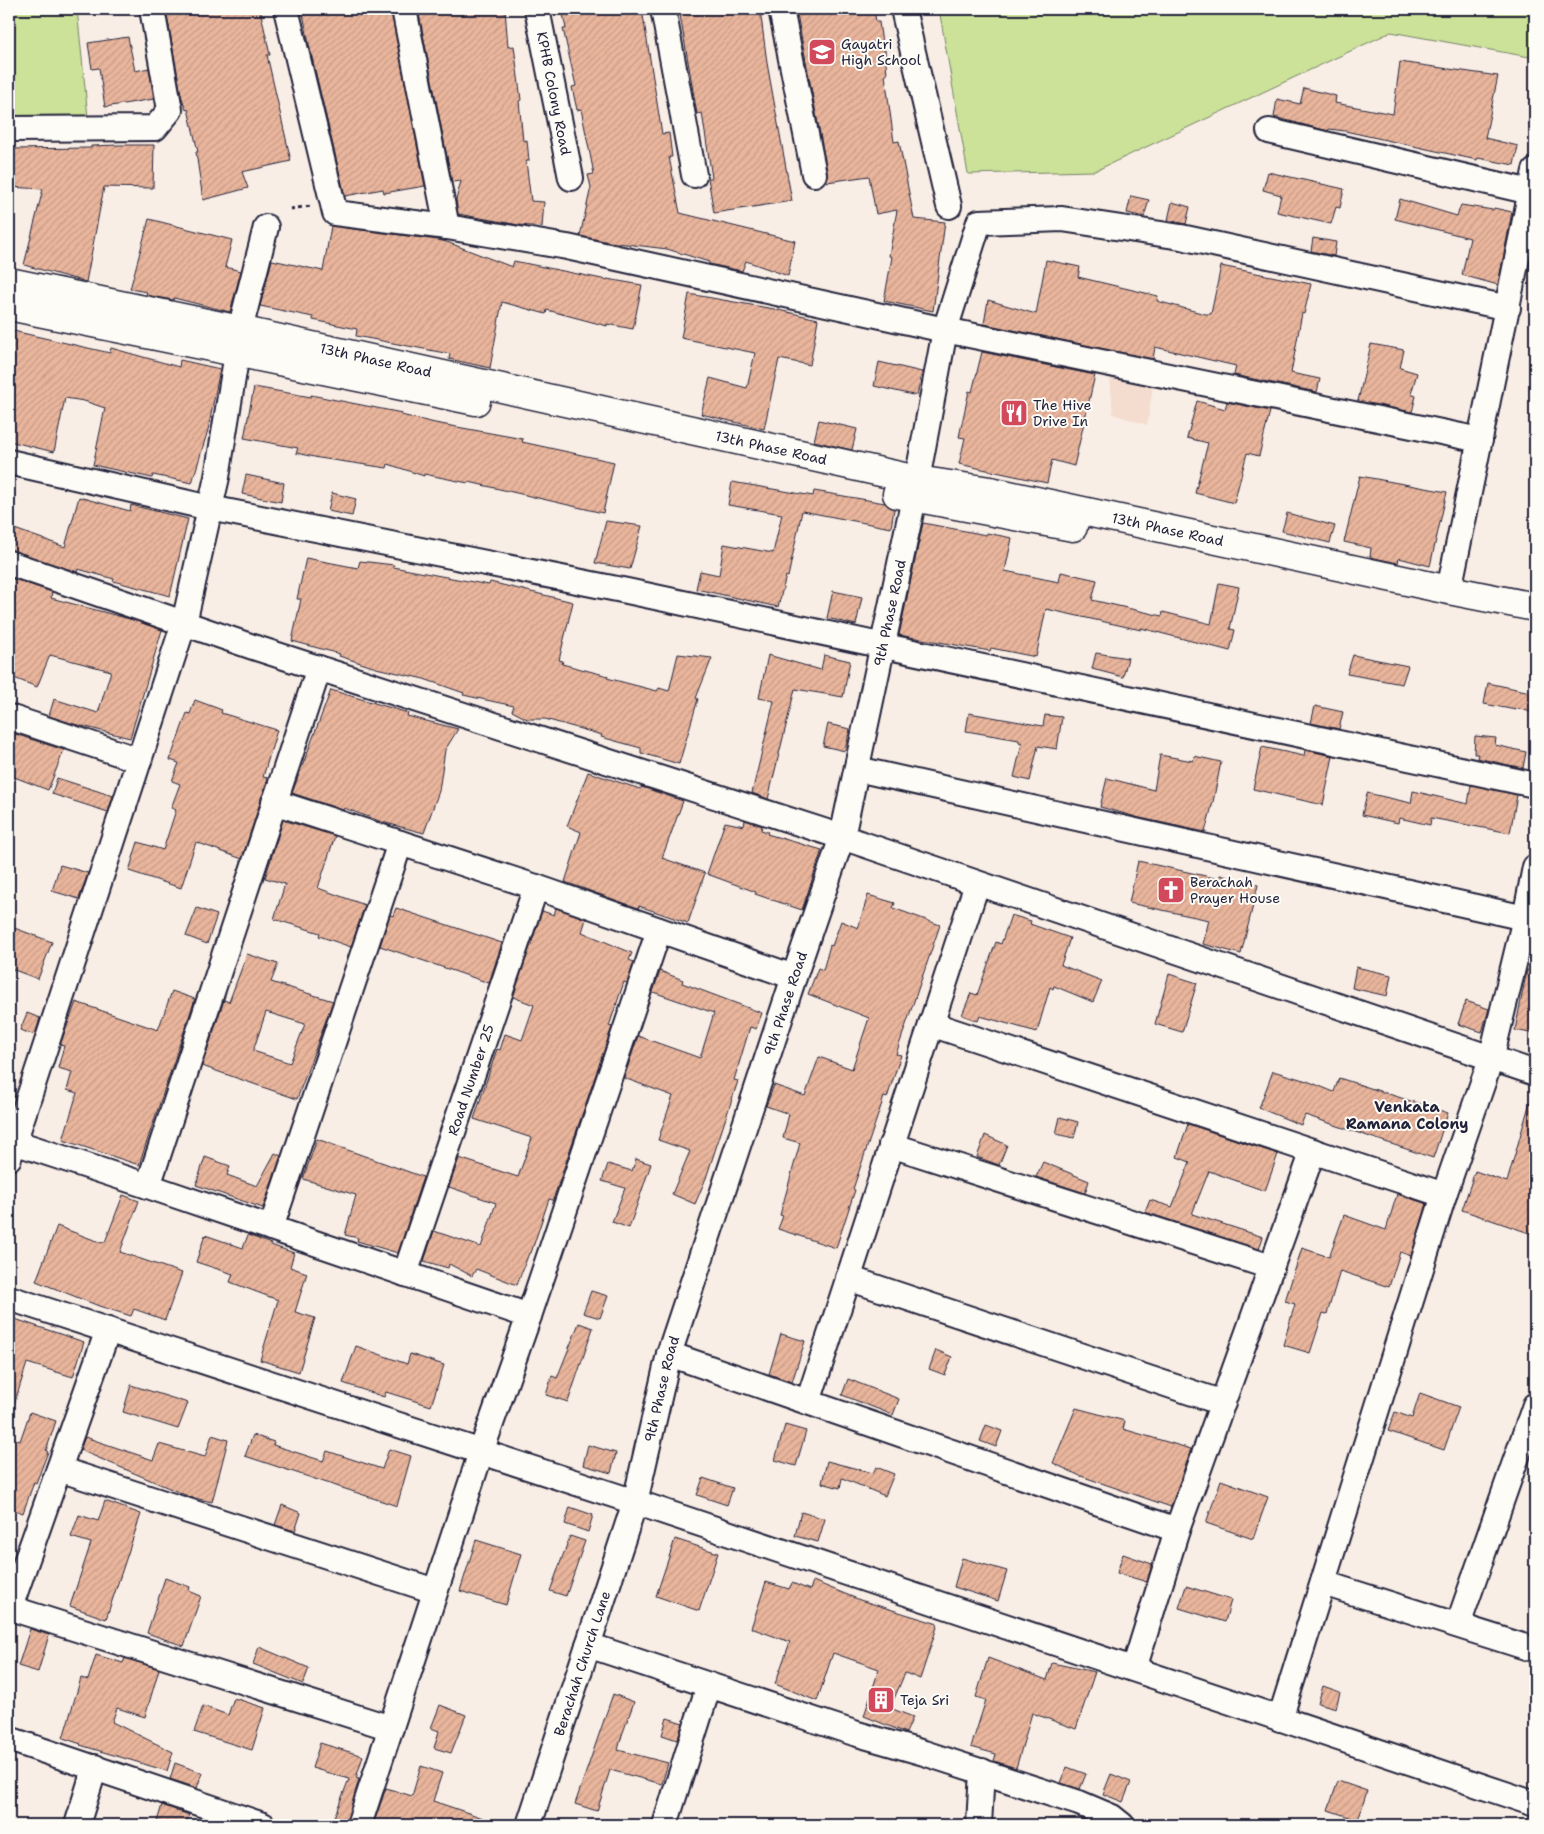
<svg xmlns="http://www.w3.org/2000/svg" width="1544" height="1834" viewBox="0 0 1544 1834" font-family="'Shantell Sans',sans-serif">
<style>
.built{fill:#f4ddcf}
.green{fill:#cbe298;stroke:#76826a}
.building{fill:url(#building-hatch);stroke:#22223b;fill-rule:evenodd}
.lines{fill:none;stroke-linecap:round;stroke-linejoin:round}
.street-casing{stroke:#22223b;stroke-width:28}
.secondary-casing{stroke:#22223b;stroke-width:31}
.path{stroke:#22223b;stroke-width:3;stroke-dasharray:4 4;stroke-linecap:butt}
.street{stroke:#fdfcf7;stroke-width:24}
.secondary{stroke:#fdfcf7;stroke-width:28}
.labels{text-anchor:middle;dominant-baseline:central;stroke-width:4;stroke-linejoin:round;paint-order:stroke}
.poi-label{font-size:14px;fill:#22223b;stroke:#fdfcf7;text-anchor:start}
.street-label{font-size:14px;fill:#22223b;stroke:#fdfcf7}
.neighbourhood-label{font-size:15px;font-weight:bold;fill:#22223b;stroke:#fdfcf7}
</style>
<defs>
<pattern id="building-hatch" width="6" height="6" patternUnits="userSpaceOnUse" patternTransform="scale(1.25)"><rect width="6" height="6" fill="#e9b59c"/><path d="M-1 1l2-2M0 6l6-6M5 7l2-2" fill="none" stroke="#c89b87"/></pattern>
</defs>
<rect width="100%" height="100%" fill="#f9eee5"/>
<filter id="ink" filterUnits="userSpaceOnUse"><feTurbulence type="fractalNoise" baseFrequency=".02" numOctaves="2"/><feDisplacementMap in="SourceGraphic" scale="10" xChannelSelector="R" yChannelSelector="G"/><feConvolveMatrix kernelMatrix="1 2 1 2 8 2 1 2 1" color-interpolation-filters="sRGB"/></filter>
<g filter="url(#ink)">
<path class="built" d="M1110,377L1153,387L1147,425L1113,414Z"/>
<g class="green">
<path d="M9,9H77L88,117H9Z"/>
<path d="M939,9H1535V58L1391,32L1095,171L968,174Z"/>
</g>
<g class="building">
<path d="M166,9H260L270,55H267L291,161L242,172L248,188L203,200L196,152H198L188,109L186,110L181,95Z"/>
<path d="M302,9H391L425,186L384,193L383,189L345,196L310,49Z"/>
<path d="M418,9H505L508,47L514,46L521,100L519,101L523,141L527,140L529,161H526L531,201L544,202L542,227L519,225L458,214L456,200L461,181L452,182Z"/>
<path d="M562,9H642L662,134L669,133L672,157H669L680,213L795,241L788,276L746,261L742,271L709,264V262L667,249L609,242L580,236L591,187L588,175L594,174L581,109L577,110L572,87L576,86L563,29H566Z"/>
<path d="M679,9H760L767,63L792,201L714,213L708,178H712L702,113L697,114Z"/>
<path d="M796,9H874L876,22H879L883,50H885L887,75H885L894,142L899,141L914,219L945,222L933,311L884,301L892,257L889,256L897,210L876,214L869,176L827,182V171Z"/>
<path d="M128,37L135,71L149,68L154,99L105,107L99,68L92,69L88,43Z"/>
<path d="M1400,62L1498,76L1485,138L1518,146L1514,165L1478,158L1477,160L1345,131L1329,129L1328,131L1274,117L1277,99L1300,104L1304,88L1336,96L1335,103L1393,114Z"/>
<path d="M118,145H154L153,188L104,187L86,282L24,265L43,189L9,187V149L91,148V146Z"/>
<path d="M1268,172L1344,189L1340,208L1336,207L1331,224L1277,212L1281,195L1263,190Z"/>
<path d="M1131,196L1149,200L1144,217L1127,213Z"/>
<path d="M1400,199L1457,216L1461,205L1493,210L1494,208L1512,212L1498,285L1462,275L1470,238L1395,219Z"/>
<path d="M1172,202L1190,207L1186,224L1168,220Z"/>
<path d="M149,219L232,240L225,267L241,271L230,312L174,298L173,300L146,295L147,292L130,289Z"/>
<path d="M331,226L438,240L447,242L512,267L514,261L607,280V279L642,285L633,329L607,324V326L547,310L546,314L502,302L490,368L449,359L450,354L356,336L357,329L313,320V317L260,306L272,260L323,271Z"/>
<path d="M1313,238L1336,242L1334,256L1311,251Z"/>
<path d="M1046,260L1080,267L1078,277L1158,296L1157,301L1205,314H1211L1221,266L1311,284L1304,314L1302,313L1291,373L1320,379L1317,392L1234,375L1236,366L1155,347L1153,359L984,324L988,300L1036,314Z"/>
<path d="M689,294L774,309L818,319L810,365L779,359L764,429L701,414L710,378L747,388L755,353L681,338Z"/>
<path d="M9,330L110,353L111,348L179,367L180,360L220,369L208,430L192,483L153,475L152,478L93,465L105,408L84,401L65,398L54,452L9,441Z"/>
<path d="M1371,344L1404,350L1400,368L1417,373L1411,394L1416,396L1412,412L1358,401Z"/>
<path d="M982,352L1095,375L1074,466L1052,460L1047,483L959,464L965,438L959,437L969,391L972,392Z"/>
<path d="M879,362L922,372L917,396L874,386Z"/>
<path d="M254,387L311,397V395L402,413L401,415L435,423L523,439L522,442L614,462L603,513L469,482L468,483L424,474V476L388,464L387,468L319,458L296,453L298,448L244,438Z"/>
<path d="M1197,401L1225,409L1227,402L1270,411L1259,456L1247,453L1234,503L1195,493L1208,443L1187,438Z"/>
<path d="M819,420L857,429L852,450L814,441Z"/>
<path d="M246,475L284,483L281,502L242,494Z"/>
<path d="M1360,476L1447,492L1430,566L1399,558L1398,563L1370,557L1371,548L1344,542Z"/>
<path d="M732,482L813,496L814,491L885,503L894,509L891,528L802,511L788,577L786,576L778,607L696,589L700,571L719,575L724,544L773,553L782,514L728,505Z"/>
<path d="M332,493L356,499L352,516L328,511Z"/>
<path d="M79,497L130,511L131,505L188,519L170,596L113,581L114,579L78,569L77,572L9,550V527L65,547Z"/>
<path d="M1287,513L1335,526L1330,543L1282,531Z"/>
<path d="M606,521L642,526L630,569L595,563Z"/>
<path d="M923,523L986,535L987,533L1012,538L1005,571L1059,582L1061,572L1097,580L1092,600L1162,616L1163,612L1211,624L1219,583L1239,587L1230,629L1235,630L1230,651L1141,628V630L1046,609L1036,657L991,648L990,651L899,635Z"/>
<path d="M306,558L358,568L360,561L394,565L393,567L489,585L490,582L573,602L559,660L563,661L562,664L608,676L607,678L657,691L659,688L669,691L678,654L712,658L696,698L698,699L679,764L641,753V748L601,737L602,735L545,719H527L512,711L514,706L463,695L464,693L424,679L376,668L339,656L340,654L292,641L301,599H297Z"/>
<path d="M9,577L52,592L51,598L137,621L162,630L130,738L74,724L49,716L54,699L98,713L111,671L50,655L37,687L9,676Z"/>
<path d="M833,591L862,597L856,625L827,618Z"/>
<path d="M1096,653L1128,658L1123,677L1092,669Z"/>
<path d="M768,655L821,670L824,655L850,661L843,697L795,689L768,799L752,793L774,701L759,698Z"/>
<path d="M1353,655L1408,666L1402,684L1347,674Z"/>
<path d="M1488,683L1535,693V713L1516,708V710L1484,704Z"/>
<path d="M331,690L408,713L407,716L458,729L445,750L439,791L424,833L382,822L344,808L343,810L292,793Z"/>
<path d="M195,700L222,710L221,713L277,730L263,777L268,778L242,859L196,842L181,888L129,871L138,842L163,850L176,810L171,808L180,784L172,781L179,763L170,760L187,713L190,714Z"/>
<path d="M1315,706L1343,712L1339,729L1311,723Z"/>
<path d="M969,713L1043,726L1045,715L1062,717L1057,749L1038,746L1030,781L1014,777L1022,743L1019,742V740L966,731Z"/>
<path d="M828,724L850,729L845,751L823,746Z"/>
<path d="M15,734L64,750L48,790L9,775V750Z"/>
<path d="M1475,736L1496,738L1495,745L1526,752L1523,768L1477,758L1478,754H1474Z"/>
<path d="M1262,747L1304,756L1305,750L1333,756L1323,805L1253,789Z"/>
<path d="M1160,755L1193,761L1194,756L1221,762L1213,802L1205,832L1140,818L1100,807L1107,778L1154,790Z"/>
<path d="M588,772L640,789L642,787L683,801L662,858L705,873L688,923L639,906L638,908L565,882L581,832L567,826Z"/>
<path d="M57,778L113,796L108,812L52,794Z"/>
<path d="M1471,785L1517,795L1510,833L1431,818L1430,825L1399,818L1398,823L1362,815L1367,793L1411,803L1413,791L1468,804Z"/>
<path d="M283,820L335,836L318,888L365,905L351,947L319,936L320,933L274,919L285,884L265,878Z"/>
<path d="M745,820L762,826L761,830L768,832L767,834L822,850L802,910L755,894L756,892L707,874L725,822L744,826Z"/>
<path d="M1138,861L1219,879L1220,875L1258,885L1241,954L1203,944L1209,920L1129,903Z"/>
<path d="M60,865L88,873L79,899L52,891Z"/>
<path d="M868,895L895,903L893,908L940,925L896,1054L901,1055L887,1098L884,1097L853,1189L855,1190L836,1248L778,1229L783,1216L780,1215L800,1143L783,1138L789,1114L766,1106L774,1085L805,1096L819,1057L852,1069L869,1018L808,994L818,968L823,970L830,945L832,946L841,921L858,928Z"/>
<path d="M197,908L217,915L207,944L186,936Z"/>
<path d="M396,908L502,943L489,983L380,946L390,915L393,916Z"/>
<path d="M556,908L586,919L582,932L632,953L629,960L634,962L627,983L624,982L609,1026L612,1027L553,1200L549,1199L531,1253H529L517,1285L476,1269L472,1276L449,1264L448,1268L424,1261L434,1231L481,1247L496,1203L449,1187L459,1158L518,1177L532,1138L474,1119L497,1049L500,1050L505,1034L522,1040L534,1005L513,997L542,911L554,915Z"/>
<path d="M1011,915L1031,921L1030,924L1070,938L1061,965L1102,981L1093,1002L1054,986L1053,989L1050,987L1037,1032L980,1016L978,1021L962,1015L971,993L977,995L996,942L1001,944Z"/>
<path d="M9,926L52,942L38,979L9,968Z"/>
<path d="M247,954L278,964L271,982L333,1001L297,1099L202,1066L224,1000L229,1002ZM266,1012L305,1024L290,1063L253,1051Z"/>
<path d="M1356,967L1391,975L1387,996L1352,988Z"/>
<path d="M1527,970L1535,971V1034L1515,1030Z"/>
<path d="M660,971L683,980L682,983L762,1013L756,1029L750,1027L734,1080L738,1081L706,1178L695,1204L672,1194L690,1151L658,1140L673,1096L624,1078L638,1036L700,1058L714,1013L653,992Z"/>
<path d="M1169,974L1197,983L1182,1032L1155,1024Z"/>
<path d="M172,991L195,999L139,1165L63,1140L77,1093L67,1090L72,1072L58,1068L64,1046L60,1045L76,1002L158,1030Z"/>
<path d="M1466,1001L1489,1009L1482,1032L1458,1024Z"/>
<path d="M27,1013L40,1018L35,1035L20,1030Z"/>
<path d="M1273,1071L1307,1081L1334,1092L1339,1078L1448,1113L1433,1158L1305,1115L1301,1125L1259,1108Z"/>
<path d="M1530,1102L1535,1103V1162L1528,1188L1535,1191V1235L1462,1210L1475,1171L1507,1182Z"/>
<path d="M1060,1117L1078,1122L1074,1138L1056,1134Z"/>
<path d="M1188,1124L1278,1154L1265,1191L1209,1171L1192,1214L1263,1237L1259,1249L1145,1212L1150,1200L1172,1207L1190,1162L1177,1157Z"/>
<path d="M985,1135L1007,1145L999,1165L977,1157Z"/>
<path d="M317,1139L423,1177L398,1253L357,1241L358,1238L345,1235L356,1195L303,1179Z"/>
<path d="M275,1153L281,1156L263,1208L196,1185L205,1157L230,1166L227,1175L257,1186Z"/>
<path d="M636,1159L651,1164L629,1228L612,1222L625,1188L602,1181L608,1164L632,1171Z"/>
<path d="M1043,1162L1089,1181L1085,1193L1036,1177Z"/>
<path d="M1397,1194L1427,1204L1411,1256L1400,1252L1389,1287L1340,1271L1327,1314L1323,1313L1310,1353L1283,1345L1295,1304L1285,1301L1302,1248L1329,1257L1344,1215L1386,1230Z"/>
<path d="M123,1195L139,1201L120,1252L182,1273L165,1320L134,1309L131,1316L99,1306L36,1281L57,1226L102,1243L103,1242H105Z"/>
<path d="M205,1235L243,1248L248,1235L271,1244V1245L294,1253L290,1267L307,1273L295,1312L315,1318L299,1372L260,1360L278,1300L230,1282L233,1274L196,1262Z"/>
<path d="M591,1291L608,1296L600,1318L583,1313Z"/>
<path d="M9,1317L84,1342L73,1377L27,1363L13,1408L9,1407Z"/>
<path d="M579,1323L593,1328L568,1402L546,1395L552,1376L557,1378Z"/>
<path d="M781,1334L805,1341L792,1382L769,1374Z"/>
<path d="M356,1346L407,1364L410,1354L444,1365L431,1406L386,1392L384,1397L343,1383Z"/>
<path d="M936,1350L952,1357L945,1375L929,1369Z"/>
<path d="M848,1379L899,1399L893,1415L842,1395Z"/>
<path d="M131,1385L188,1403L178,1429L123,1412Z"/>
<path d="M1420,1393L1459,1407L1444,1450L1388,1431L1395,1412L1412,1418Z"/>
<path d="M1076,1408L1125,1421L1123,1429L1191,1449L1171,1507L1078,1475L1053,1463Z"/>
<path d="M30,1412L56,1421L46,1451L48,1452L36,1483L34,1482L23,1513L9,1508V1436L20,1441Z"/>
<path d="M785,1425L806,1431L796,1466L775,1460Z"/>
<path d="M986,1425L1002,1431L996,1447L980,1441Z"/>
<path d="M212,1435L228,1440L212,1502L190,1497L80,1450L85,1437L153,1460L159,1444L205,1457Z"/>
<path d="M253,1435L274,1442L273,1445L323,1461L327,1451L382,1469L389,1449L411,1456L397,1506L245,1456Z"/>
<path d="M588,1445L616,1453L611,1473L583,1465Z"/>
<path d="M827,1461L873,1473L876,1467L894,1474L885,1496L842,1478L840,1488L822,1483Z"/>
<path d="M703,1478L733,1488L727,1505L697,1495Z"/>
<path d="M1221,1480L1268,1497L1253,1539L1206,1523Z"/>
<path d="M105,1501L141,1514L106,1619L70,1606L91,1543L71,1537L79,1515L98,1521Z"/>
<path d="M282,1505L301,1513L295,1531L275,1525Z"/>
<path d="M570,1507L593,1515L588,1532L565,1524Z"/>
<path d="M801,1512L825,1519L818,1542L795,1536Z"/>
<path d="M570,1536L585,1541L566,1596L550,1591Z"/>
<path d="M675,1539L718,1553L699,1611L656,1596Z"/>
<path d="M476,1540L521,1554L506,1605L460,1591Z"/>
<path d="M1123,1554L1152,1564L1147,1582L1117,1573Z"/>
<path d="M962,1558L1007,1571L998,1601L954,1587Z"/>
<path d="M165,1578L190,1587L189,1591L201,1596L184,1646L147,1633Z"/>
<path d="M813,1581L860,1600L938,1624L920,1679L905,1673L890,1708L913,1717L906,1733L864,1716L879,1669L833,1653L817,1701L775,1684L790,1642L751,1628L766,1582L789,1589L792,1583L810,1590Z"/>
<path d="M1186,1586L1231,1600L1225,1622L1179,1608Z"/>
<path d="M30,1629L49,1635L38,1672L18,1666Z"/>
<path d="M259,1647L309,1668L303,1684L253,1664Z"/>
<path d="M96,1655L123,1663L125,1658L159,1669L145,1717L117,1708L112,1722L173,1752L167,1771L80,1745L81,1744L63,1738L81,1678L88,1680Z"/>
<path d="M988,1658L1047,1680L1052,1663L1095,1672L1076,1729L1032,1713L1016,1768L994,1761L996,1754L971,1747L986,1700L976,1697Z"/>
<path d="M1323,1686L1340,1692L1336,1708L1318,1703Z"/>
<path d="M613,1694L634,1702L622,1735L618,1750L668,1763L662,1784L610,1770L597,1811L575,1804Z"/>
<path d="M234,1698L265,1708L252,1750L194,1732L203,1706L228,1715Z"/>
<path d="M440,1705L466,1715L451,1753L434,1748L439,1731L431,1728Z"/>
<path d="M667,1718L683,1723L677,1740L662,1735Z"/>
<path d="M320,1743L363,1756L356,1778L359,1779L346,1825H331L349,1779L312,1768Z"/>
<path d="M175,1763L202,1773L197,1788L170,1779Z"/>
<path d="M421,1766L442,1773L433,1801L495,1822L494,1825H373L386,1788L412,1796Z"/>
<path d="M1067,1767L1086,1774L1080,1789L1061,1783Z"/>
<path d="M1111,1774L1131,1782L1123,1802L1103,1794Z"/>
<path d="M1338,1781L1367,1791L1358,1820L1328,1810Z"/>
<path d="M162,1805L189,1815L186,1825H156Z"/>
</g>
<g class="lines">
<defs>
<g id="street">
<path d="M286,9L335,213L447,227L567,247L945,330L1480,440"/>
<path d="M404,9L447,227"/>
<path id="s1" d="M537,9L571,178"/>
<path d="M663,9L694,175"/>
<path d="M781,9L814,174"/>
<path d="M903,9L949,206"/>
<path d="M9,129L155,128L170,110L152,9"/>
<path d="M1269,131L1531,192"/>
<path d="M240,330L266,227"/>
<path d="M9,462L210,508L627,591L1535,785"/>
<path d="M917,480L945,330L979,222L1062,219L1181,237L1508,308"/>
<path d="M9,563L253,647L842,837L1535,1073"/>
<path d="M1449,590L1535,171"/>
<path d="M9,717L139,760"/>
<path d="M857,769L1525,918"/>
<path d="M274,802L536,887L794,977"/>
<path d="M931,1024L1444,1195"/>
<path d="M14,1142L148,1186L529,1316"/>
<path d="M891,1145L1271,1267"/>
<path d="M9,1158L184,623L217,477L237,353"/>
<path d="M148,1186L319,668"/>
<path d="M271,1228L400,843"/>
<path id="s2" d="M405,1274L536,887"/>
<path d="M848,1278L1223,1403"/>
<path d="M9,1298L635,1502L1535,1804"/>
<path d="M669,1354L1177,1530"/>
<path d="M808,1402L977,884"/>
<path d="M59,1469L435,1591"/>
<path d="M1323,1583L1535,1650"/>
<path d="M10,1608L391,1728"/>
<path d="M9,1610L108,1330"/>
<path d="M1458,1625L1535,1405"/>
<path d="M588,1645L854,1733L924,1753L1079,1803L1112,1817L1122,1825"/>
<path d="M1134,1669L1177,1530L1313,1151"/>
<path d="M1280,1719L1444,1195L1491,1059L1525,918L1535,867"/>
<path d="M9,1739L263,1825"/>
<path d="M77,1825L95,1767"/>
<path d="M359,1825L481,1452L529,1316L659,930"/>
<path id="s3" d="M529,1825L635,1502L669,1354L794,977L842,837L914,498"/>
<path d="M665,1825L709,1685"/>
<path d="M979,1825L982,1771"/>
</g>
<g id="secondary">
<path id="s4" d="M9,282L240,330L917,480L990,491L1449,590L1535,607"/>
<path d="M9,306L476,401"/>
<path d="M897,494L1073,527"/>
</g>
</defs>
<use href="#street" class="street-casing"/>
<use href="#secondary" class="secondary-casing"/>
<path class="path" d="M290,209L311,206"/>
<use href="#street" class="street"/>
<use href="#secondary" class="secondary"/>
</g>
</g>
<defs>
<symbol id="school-square" viewBox="-11 -11 22 22"><rect x="-9" y="-9" width="18" height="18" rx="4" fill="#d1495b" stroke="#fdfcf7"/><path d="M0-5L7-2L0 1L-7-2ZM-4 1L0 2.5L4 1V4Q0 6-4 4Z" fill="#fff"/></symbol>
<symbol id="restaurant-square" viewBox="-11 -11 22 22"><rect x="-9" y="-9" width="18" height="18" rx="4" fill="#d1495b" stroke="#fdfcf7"/><path d="M-5-6h1v4h1v-4h1v4h1v-4h1v5L-1.5 .5V6h-2V.5L-5-1ZM5-6V6H3V1.5H1.5Q1.5-4 5-6Z" fill="#fff"/></symbol>
<symbol id="church-square" viewBox="-11 -11 22 22"><rect x="-9" y="-9" width="18" height="18" rx="4" fill="#d1495b" stroke="#fdfcf7"/><path d="M-1.2-6h2.4v3.5h3.3v2.4h-3.3V6h-2.4V-.1h-3.3v-2.4h3.3Z" fill="#fff"/></symbol>
<symbol id="building-square" viewBox="-11 -11 22 22"><rect x="-9" y="-9" width="18" height="18" rx="4" fill="#d1495b" stroke="#fdfcf7"/><path d="M-4-6H4V6H1V3H-1V6H-4ZM-2.5-4.3h1.7v1.8h-1.7ZM.8-4.3h1.7v1.8H.8ZM-2.5-1h1.7V.8h-1.7ZM.8-1h1.7V.8H.8Z" fill="#fff"/></symbol>
</defs>
<g fill-rule="evenodd">
<use href="#school-square" x="806" y="36" width="32" height="32"/>
<use href="#restaurant-square" x="998" y="397" width="32" height="32"/>
<use href="#church-square" x="1155" y="874" width="32" height="32"/>
<use href="#building-square" x="865" y="1684" width="32" height="32"/>
</g>
<g class="labels">
<g class="poi-label">
<text x="841" y="44">Gayatri<tspan x="841" dy="16">High School</tspan></text>
<text x="1033" y="405">The Hive<tspan x="1033" dy="16">Drive In</tspan></text>
<text x="1190" y="882">Berachah<tspan x="1190" dy="16">Prayer House</tspan></text>
<text x="900" y="1700">Teja Sri</text>
</g>
<g class="street-label">
<text stroke="none"><textPath href="#s1" startOffset="86">KPHB Colony Road</textPath></text>
<text stroke="none"><textPath href="#s4" startOffset="375">13th Phase Road</textPath></text>
<text stroke="none"><textPath href="#s4" startOffset="780">13th Phase Road</textPath></text>
<text stroke="none"><textPath href="#s4" startOffset="1185">13th Phase Road</textPath></text>
<text stroke="none"><textPath href="#s3" startOffset="1266">9th Phase Road</textPath></text>
<text stroke="none"><textPath href="#s3" startOffset="861">9th Phase Road</textPath></text>
<text stroke="none"><textPath href="#s2" startOffset="205">Road Number 25</textPath></text>
<text stroke="none"><textPath href="#s3" startOffset="456">9th Phase Road</textPath></text>
<text stroke="none"><textPath href="#s3" startOffset="170">Berachah Church Lane</textPath></text>
</g>
<g class="neighbourhood-label">
<text x="1407" y="1107">Venkata<tspan x="1407" dy="17">Ramana Colony</tspan></text>
</g>
</g>
<rect width="1544" height="1834" fill="none" stroke="#fdfcf7" stroke-width="30"/>
<rect x="15" y="15" width="1514" height="1804" fill="none" stroke="#22223b" stroke-width="2" filter="url(#ink)"/>
</svg>
